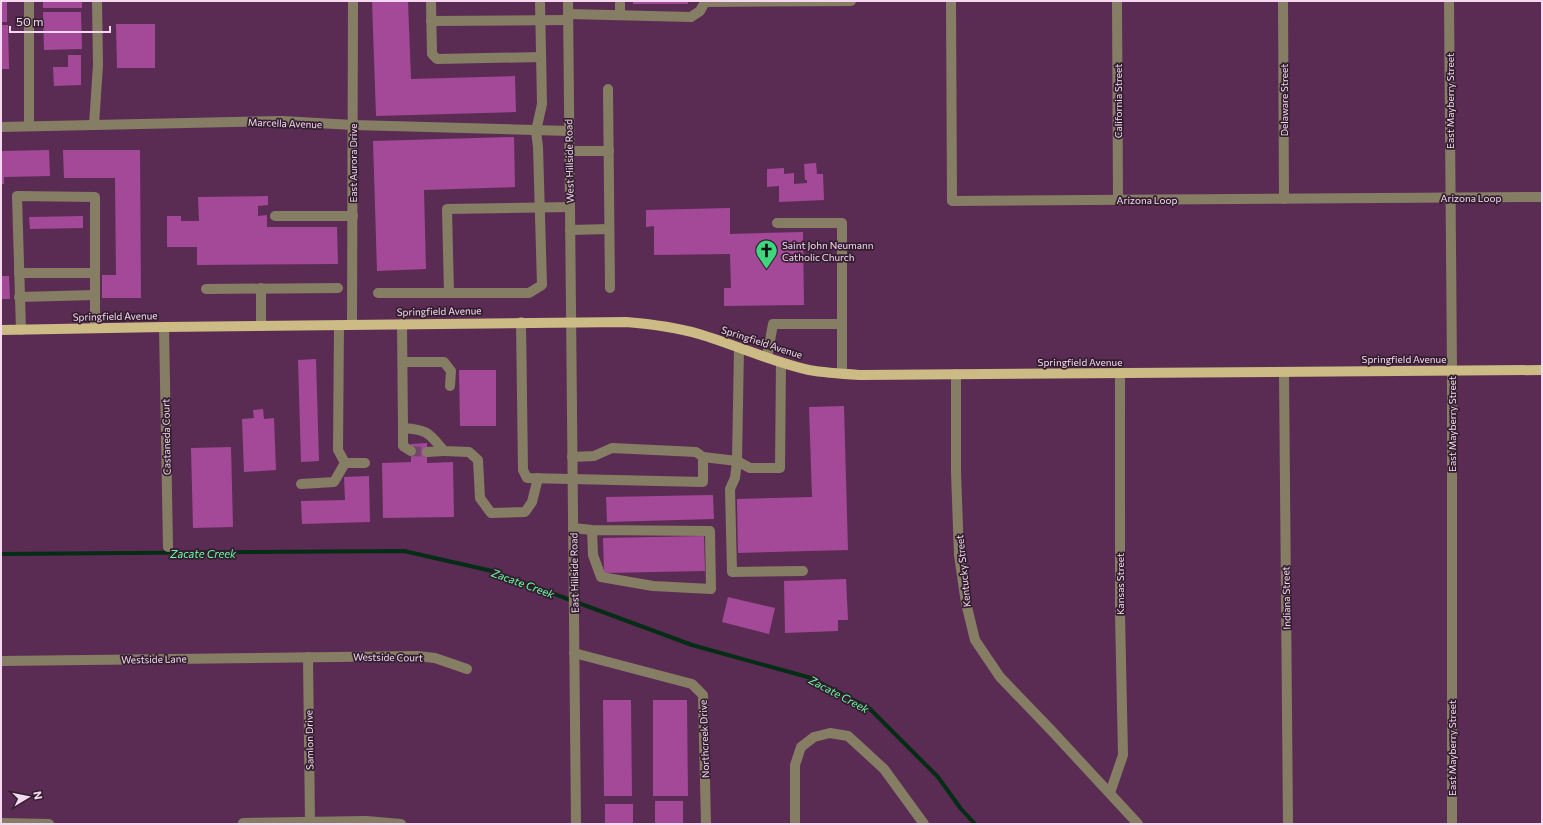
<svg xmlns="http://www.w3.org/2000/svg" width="1543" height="825" viewBox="0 0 1543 825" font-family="Commissioner,sans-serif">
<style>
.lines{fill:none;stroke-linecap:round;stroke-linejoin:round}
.stream{stroke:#052d15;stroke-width:4}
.building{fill:#a44998}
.minor-tunnel{stroke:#71466b;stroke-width:10;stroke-dasharray:10 5;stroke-linecap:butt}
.minor{stroke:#867e64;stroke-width:10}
.major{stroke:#ccbb84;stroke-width:10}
.labels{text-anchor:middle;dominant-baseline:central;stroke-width:3.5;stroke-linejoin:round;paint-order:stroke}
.street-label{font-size:10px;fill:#f6d9f0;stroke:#331e30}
.poi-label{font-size:10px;fill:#f6d9f0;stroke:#331e30;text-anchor:start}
.water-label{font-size:11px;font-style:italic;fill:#68fe9f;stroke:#331e30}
</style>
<rect width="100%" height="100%" fill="#5a2c53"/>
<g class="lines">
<path class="stream" d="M1,554L404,551L492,571L692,645L811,678L869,708L938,777L961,809L975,824"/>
</g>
<g class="building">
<rect x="1" y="1" width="6" height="21"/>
<rect x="43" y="1" width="39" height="7"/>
<path d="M372,1H408L411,79L515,76L516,112L376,116Z"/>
<rect x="633" y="1" width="55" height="3"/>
<path d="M43,12H81L82,49L44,50Z"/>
<path d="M116,24H155V68H117Z"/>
<path d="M1,25H8L9,69H1Z"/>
<path d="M68,55H81V85L54,86L53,67H68Z"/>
<path d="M514,137L515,187L424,190L426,269L377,271L373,141Z"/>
<path d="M49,150L50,176L4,177V184H1V151Z"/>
<path d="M63,150H140L141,298H102V275H116L115,178H64Z"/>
<path d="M816,163L817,174H823L824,200L779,202V186L767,187V169L784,168V174L794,173V184L807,183V180H805L804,164Z"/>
<path d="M268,196V205L258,206V216L267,215V227H337L338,264L197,265V247H167V216H181V221H199L198,197Z"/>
<path d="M730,208V234L803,232L804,305L724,306V288H731L730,254L654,255V226L646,227V210Z"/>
<path d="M83,216V228L30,229L29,217Z"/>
<path d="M1,276H9L10,299H1Z"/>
<path d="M316,359L319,461L301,462L298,360Z"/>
<path d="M459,370H496V426H460Z"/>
<path d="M844,406L848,550L738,553L737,499L812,497L809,407Z"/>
<path d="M263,409L264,419L274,418L276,470L244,472L242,419L254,418L253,410Z"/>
<path d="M427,443V463L453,462L454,517L383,518L382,463L411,462V444Z"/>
<path d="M231,447L233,527L193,528L191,448Z"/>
<path d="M369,476L370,522L302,524L301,501L345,500L344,477Z"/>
<path d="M713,495L714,519L607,522L606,497Z"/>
<path d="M704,536L705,571L604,573L603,538Z"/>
<path d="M846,579L848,620H838V631L785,633L784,581Z"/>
<path d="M728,597L775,608L769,634L722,622Z"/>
<path d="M603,700H631L632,796H604Z"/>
<path d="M653,700H687L688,796H653Z"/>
<rect x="655" y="801" width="28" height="23"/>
<rect x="605" y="804" width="28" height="20"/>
</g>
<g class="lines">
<path class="minor-tunnel" d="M411,451L427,452"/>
<g class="minor">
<path d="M431,1L432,54L437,59L541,57"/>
<path d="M568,1L576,824"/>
<path d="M620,1V15"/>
<path d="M951,1L952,201L1542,197"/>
<path d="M1117,1L1118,200"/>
<path d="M1283,1L1284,199"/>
<path d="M1449,1L1452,371V824"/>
<path d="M568,14L691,17L700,11L705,2L851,1"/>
<path d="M431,21L568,20"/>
<path d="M608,89L610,288"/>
<path d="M94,125L98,65L97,1"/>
<path d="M29,126V1"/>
<path d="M1,127L282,121L353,125L569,131"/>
<path d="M569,151H609"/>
<path d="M275,216H353"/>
<path d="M777,223H842V373"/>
<path d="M570,230L609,229"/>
<path d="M19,273H95"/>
<path d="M206,289L338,288"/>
<path d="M378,293H529L542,285L538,147L536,131L542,104L540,1"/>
<path d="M449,293L447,209L570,207"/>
<path d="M19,297L95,295"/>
<path d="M521,322L523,470L527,478L703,482V457"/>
<path d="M352,324L353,1"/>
<path d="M402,324L403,428C428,430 428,432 444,451L469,452L478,460L480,498L491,513L525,512L532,502L538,478"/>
<path d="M339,325L338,450L345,463H365"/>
<path d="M261,326V288"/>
<path d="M164,327L168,547"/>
<path d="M21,330L17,196L95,197V328"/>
<path d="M739,348L737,461L735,478L730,489L732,572L803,571"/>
<path d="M767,357L773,324H842"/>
<path d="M403,362H444L451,371L450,386"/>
<path d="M1284,372L1288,824"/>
<path d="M956,374V472L959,555L966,603L975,640L1000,677L1051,730L1138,824"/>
<path d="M403,428V446L411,451"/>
<path d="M427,452L444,451"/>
<path d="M572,457L594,456L612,448L696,452L703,457L737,461L750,468H780L781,362"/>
<path d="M301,484L334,482L345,463"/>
<path d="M573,528L592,530L710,531L711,589L653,586L601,577L593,555L592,530"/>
<path d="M574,653L692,684L703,695L706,824"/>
<path d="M308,657L310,824"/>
<path d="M1,661L417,656L435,658L467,669"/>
<path d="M1110,793L1123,755L1120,614V373"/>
<path d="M1,823L49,824"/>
<path d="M243,823L366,821L401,824"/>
<path d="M795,824V765L801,747L814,737L830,733L848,736L884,769L924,824"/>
</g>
<path class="major" d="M1,330L164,327L626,322C651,324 675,327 699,334C736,345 772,362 809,370C826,373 844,374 861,375L1542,370"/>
</g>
<defs>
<symbol id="church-pin" viewBox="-11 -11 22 30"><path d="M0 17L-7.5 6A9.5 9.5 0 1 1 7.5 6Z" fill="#3fd77d" stroke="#331e30"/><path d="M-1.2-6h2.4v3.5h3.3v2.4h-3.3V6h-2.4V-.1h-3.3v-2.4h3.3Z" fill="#111"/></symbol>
</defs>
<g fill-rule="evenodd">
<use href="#church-pin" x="754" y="238" width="25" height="34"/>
</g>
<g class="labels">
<g class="street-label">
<text transform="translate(1284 100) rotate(-90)">Delaware Street</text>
<text transform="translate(1118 101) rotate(-90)">California Street</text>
<text transform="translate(1450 101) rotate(-90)">East Mayberry Street</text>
<text transform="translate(285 123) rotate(2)">Marcella Avenue</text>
<text transform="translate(569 161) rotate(-91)">West Hillside Road</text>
<text transform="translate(353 163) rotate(-90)">East Aurora Drive</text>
<text x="1471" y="198">Arizona Loop</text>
<text x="1147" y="200">Arizona Loop</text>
<text transform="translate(439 311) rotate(-1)">Springfield Avenue</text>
<text transform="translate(115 316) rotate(-1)">Springfield Avenue</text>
<text transform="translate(762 342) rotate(18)">Springfield Avenue</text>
<text x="1404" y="359">Springfield Avenue</text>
<text x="1080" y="362">Springfield Avenue</text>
<text transform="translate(1452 424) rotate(-90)">East Mayberry Street</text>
<text transform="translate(166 437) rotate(-91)">Castaneda Court</text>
<text transform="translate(963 571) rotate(-96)">Kentucky Street</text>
<text transform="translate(574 573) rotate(-91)">East Hillside Road</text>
<text transform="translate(1120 584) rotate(-90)">Kansas Street</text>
<text transform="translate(1286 598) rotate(-91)">Indiana Street</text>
<text transform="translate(388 657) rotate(1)">Westside Court</text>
<text transform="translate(154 659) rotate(-1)">Westside Lane</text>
<text transform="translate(704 739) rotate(-92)">Northcreek Drive</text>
<text transform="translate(309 740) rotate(-91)">Samlon Drive</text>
<text transform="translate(1452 748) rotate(-90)">East Mayberry Street</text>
</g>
<g class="poi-label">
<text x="782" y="245">Saint John Neumann<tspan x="782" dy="12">Catholic Church</tspan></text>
</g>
<g class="water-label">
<text x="203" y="553">Zacate Creek</text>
<text transform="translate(523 583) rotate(20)">Zacate Creek</text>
<text transform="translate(839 694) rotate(28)">Zacate Creek</text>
</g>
</g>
<rect width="1543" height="825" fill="none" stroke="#f6d9f0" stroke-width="4"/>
<g transform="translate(28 797) rotate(80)" stroke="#331e30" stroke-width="3" paint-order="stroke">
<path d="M0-3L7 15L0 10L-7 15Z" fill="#f6d9f0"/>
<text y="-6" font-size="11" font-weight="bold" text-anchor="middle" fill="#f6d9f0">N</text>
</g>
<path d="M10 26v6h100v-6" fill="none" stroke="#f6d9f0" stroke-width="2"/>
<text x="16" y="26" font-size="12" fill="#f6d9f0" stroke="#331e30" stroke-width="3" paint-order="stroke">50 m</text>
</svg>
